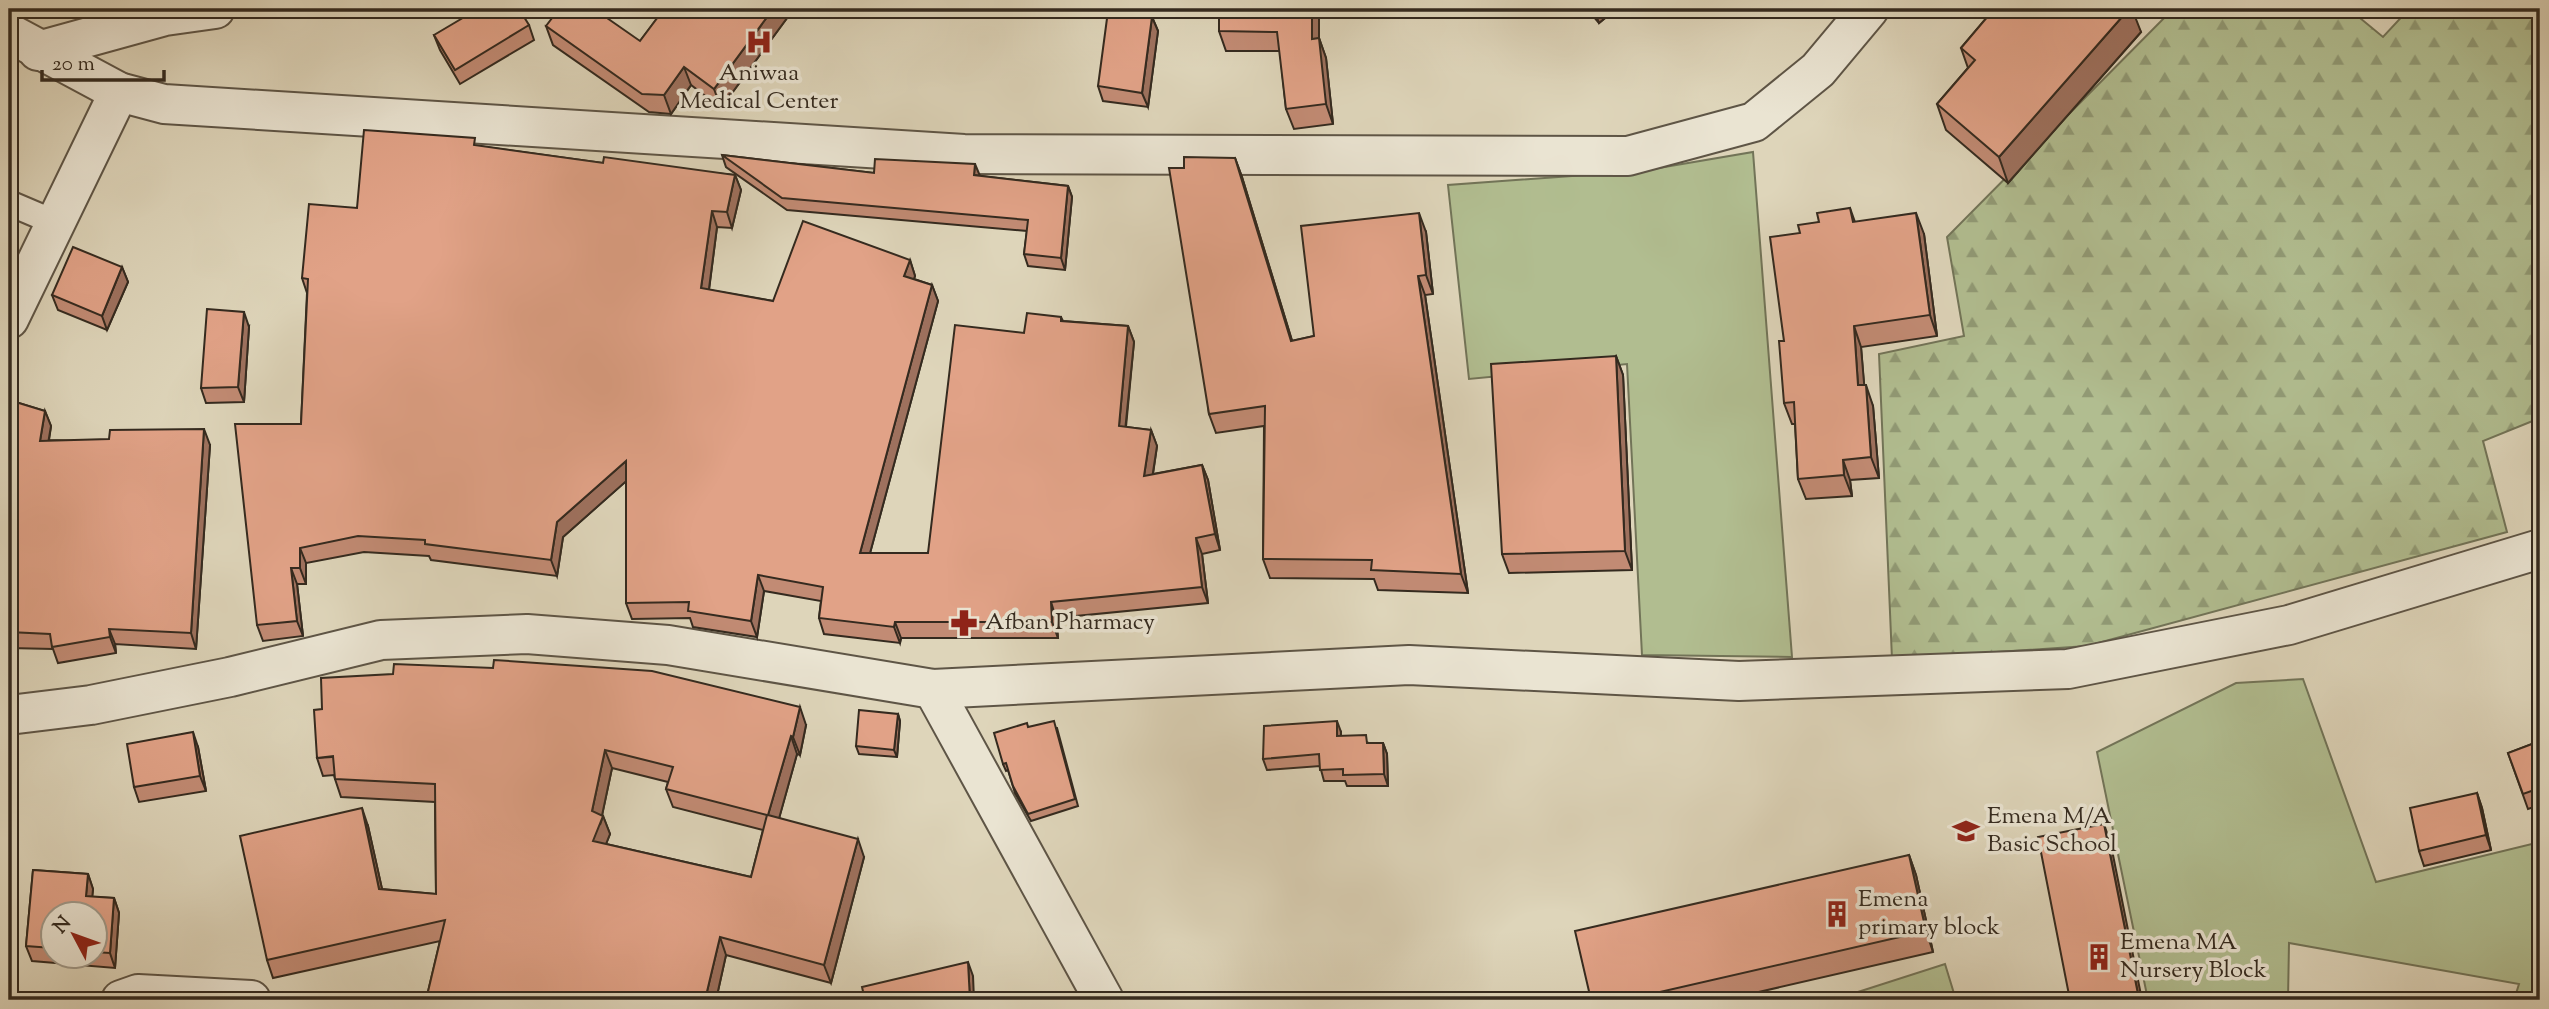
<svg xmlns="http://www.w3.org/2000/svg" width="2549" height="1009" viewBox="0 0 2549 1009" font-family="'Sorts Mill Goudy',serif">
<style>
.grass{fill:#b1bd90;stroke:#727458;stroke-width:2}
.forest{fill:url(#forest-firs);stroke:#727458;stroke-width:2}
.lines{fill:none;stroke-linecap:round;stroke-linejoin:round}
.service-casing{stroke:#5e5546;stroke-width:28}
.minor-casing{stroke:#5e5546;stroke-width:42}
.tertiary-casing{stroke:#5e5546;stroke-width:42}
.service{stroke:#eae4d2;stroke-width:24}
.minor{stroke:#eae4d2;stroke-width:38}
.tertiary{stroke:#eae4d2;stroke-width:38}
.wall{fill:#c28b74;stroke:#342a1f;stroke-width:2;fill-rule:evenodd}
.shaded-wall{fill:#9e715e;stroke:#342a1f;stroke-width:2}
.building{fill:#e1a287;stroke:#342a1f;stroke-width:2;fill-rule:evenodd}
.labels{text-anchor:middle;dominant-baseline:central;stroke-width:7;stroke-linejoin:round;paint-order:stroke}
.poi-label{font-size:24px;fill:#342a1f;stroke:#eae4d2;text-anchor:start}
</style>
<defs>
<pattern id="forest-firs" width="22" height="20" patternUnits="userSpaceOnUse" patternTransform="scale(1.75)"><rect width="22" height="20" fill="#b1bd90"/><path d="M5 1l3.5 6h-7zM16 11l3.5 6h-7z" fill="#919a75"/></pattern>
</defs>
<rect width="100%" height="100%" fill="#ded5ba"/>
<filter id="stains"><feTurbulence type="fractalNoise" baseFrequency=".00286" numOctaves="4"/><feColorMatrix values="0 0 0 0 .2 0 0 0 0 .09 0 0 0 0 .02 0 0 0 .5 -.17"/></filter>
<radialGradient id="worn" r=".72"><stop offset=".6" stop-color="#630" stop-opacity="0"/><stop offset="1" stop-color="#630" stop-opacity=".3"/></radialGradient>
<g class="grass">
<path d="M1753,152L1792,657L1642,655L1627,364L1469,379L1448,185L1641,171Z"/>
<path d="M2303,679L2376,882L2540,842V1000H2514L2519,984L2289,943L2288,1000H2148L2097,752L2236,683Z"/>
<path d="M1945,964L1956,1000H1833Z"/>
</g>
<path class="forest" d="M2173,9H2349L2383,37L2409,9H2540V418L2483,441L2507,532L2087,646L1892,659L1879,354L1964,336L1947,237Z"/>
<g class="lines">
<defs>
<path id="service" d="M9,203L56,223"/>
<g id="minor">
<path d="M9,33L119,92L164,104L964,154L1628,156L1754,122L1818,70L1869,9"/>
<path d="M38,51L165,16L215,9"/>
<path d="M9,319L119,92"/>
<path d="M121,1000L138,994L251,1000"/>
</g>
<g id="tertiary">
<path d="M933,689L1104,1000"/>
<path d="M9,715L91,705L230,677L381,640L527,634L668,645L933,689L1409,665L1739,681L2068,669L2289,625L2540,549"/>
</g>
</defs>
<use href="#service" class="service-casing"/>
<use href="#minor" class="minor-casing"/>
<use href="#tertiary" class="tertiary-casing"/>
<use href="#service" class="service"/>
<use href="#minor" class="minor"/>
<use href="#tertiary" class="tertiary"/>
</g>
<g class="wall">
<path d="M664,9H784L787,18L721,108L691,85L671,114L649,112L553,45L546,26L640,41Z"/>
<path d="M1219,9H1319V38L1326,58L1333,124L1294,129L1286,109L1280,51H1226L1219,31Z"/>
<path d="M1587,9H1616L1599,23Z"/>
<path d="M1982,9H2128L2141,32L2008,183L1946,130L1937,104L1968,68L1961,48L1989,15Z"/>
<path d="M1152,17L1158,31L1148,107L1103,101L1098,86Z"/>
<path d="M529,25L534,40L460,84L440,50L434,35Z"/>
<path d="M478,146L603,163L735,175L741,190L732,228L717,227L709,290L773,301L910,260L915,276L914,279L932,285L938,301L870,553H928L1024,333L1061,317L1063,321L1128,326L1134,342L1126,427L1151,430L1157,446L1153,474L1202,465L1208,480L1220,550L1202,554L1208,603L1056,618L1058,638H901L900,643L824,634L819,618L821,601L764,591L757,637L693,627L690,618L632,619L626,603V481L563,537L557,576L431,560L429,556L364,552L306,563V584H297L303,636L263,641L257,625L301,424L307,293L302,278L357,208Z"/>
<path d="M722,155L874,173L980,176L1068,186L1072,197L1065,270L1028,266L1024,254L1027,231L787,210L726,167Z"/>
<path d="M1235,158L1242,177L1292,341L1314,336L1426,232L1433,294L1425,295L1468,593L1378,590L1374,579L1270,578L1263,559L1264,426L1216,433L1209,414L1184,168Z"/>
<path d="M1850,208L1855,222L1924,234L1937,336L1861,347L1864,385L1873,406L1879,478L1850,480L1852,496L1806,499L1798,479L1795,424H1792L1784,403V341L1800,233L1819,222Z"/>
<path d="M122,267L128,282L107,330L58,310L52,295Z"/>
<path d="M249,327L244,402L206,403L201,388Z"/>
<path d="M1616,356L1623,375L1632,570L1509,573L1502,554Z"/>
<path d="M9,400L45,411L51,426L49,440L210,445L196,649L115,644L116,653L58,663L53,649L9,648Z"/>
<path d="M898,714L900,721L897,757L859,754L856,746Z"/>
<path d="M806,725L800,755L797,754L779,818L864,857L831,983L726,955L716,1000H426L440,941L273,978L267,960L368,826L382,889L436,894L435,802L341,797L335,779L334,775L323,776L317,758ZM612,768L668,782L666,789L673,807L763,830L751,877L606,844L610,834L603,816L602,815Z"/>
<path d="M1028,727L1057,728L1078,806L1031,821L1015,793L1008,770L1006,771L1003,764Z"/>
<path d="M1341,732V736L1369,743H1383L1387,754L1388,786H1347L1345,781H1324L1320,766L1267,770L1263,759Z"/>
<path d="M2540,741V805L2528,809L2508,753Z"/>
<path d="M198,747L206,791L139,802L134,787Z"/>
<path d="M2477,793L2482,808L2491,850L2424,866L2419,851Z"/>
<path d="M1909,855L1916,875L1933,952L1724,1000H1591Z"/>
<path d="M33,870L88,874L93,889L92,897L114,898L119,913L115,968L32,961L26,946ZM52,914H94V956H52Z"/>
</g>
<g class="shaded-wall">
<path d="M773,9H784L787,18L721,108L714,89Z"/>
<path d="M1312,9H1319V38L1326,58L1333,124L1326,104L1312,39Z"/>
<path d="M1594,9H1616L1599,23Z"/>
<path d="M2129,9H2132L2141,32L2008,183L1999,157Z"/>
<path d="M1152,17L1158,31L1148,107L1142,93Z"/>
<path d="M684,67L691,85L671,114L664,95Z"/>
<path d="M1235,158L1242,177L1298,360L1291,341Z"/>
<path d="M975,164L980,176L974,175Z"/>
<path d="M735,175L741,190L732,228L727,212Z"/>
<path d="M1068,186L1072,197L1065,270L1061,258Z"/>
<path d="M712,211L717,227L707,304L701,288Z"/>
<path d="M1419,213L1426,232L1433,294L1426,275Z"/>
<path d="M1916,213L1924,234L1937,336L1930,315Z"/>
<path d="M910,260L915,276L909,292L904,276Z"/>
<path d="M122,267L128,282L107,330L102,316Z"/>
<path d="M1418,276L1425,295L1468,593L1461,574Z"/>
<path d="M932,285L938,301L866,568L860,553Z"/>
<path d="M244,312L249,327L244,402L238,387Z"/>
<path d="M1128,326L1134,342L1124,441L1119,426Z"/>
<path d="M1854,326L1861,347L1866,406L1858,385Z"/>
<path d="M1616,356L1623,375L1632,570L1625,551Z"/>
<path d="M1866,385L1873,406L1879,478L1871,457Z"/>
<path d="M45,411L51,426L46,456L40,441Z"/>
<path d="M204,429L210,445L196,649L191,633Z"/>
<path d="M1151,430L1157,446L1150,492L1144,476Z"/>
<path d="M1843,460L1850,480L1852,496L1844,475Z"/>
<path d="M626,461L632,476L563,537L557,576L551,560L557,522Z"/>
<path d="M1202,465L1208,480L1220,550L1215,534Z"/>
<path d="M1196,538L1202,554L1208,603L1202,587Z"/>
<path d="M300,548L306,563V584L300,568Z"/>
<path d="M291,568L297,584L303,636L297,621Z"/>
<path d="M758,575L764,591L757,637L751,621Z"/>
<path d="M1051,602L1056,618L1058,638L1052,622Z"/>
<path d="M895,622L901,638L900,643L894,627Z"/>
<path d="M109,629L115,644L116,653L110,637Z"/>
<path d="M800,707L806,725L800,755L793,737Z"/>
<path d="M898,714L900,721L897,757L894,750Z"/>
<path d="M1337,721L1341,732V748L1337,736Z"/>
<path d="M193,732L198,747L206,791L200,776Z"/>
<path d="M791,736L797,754L775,833L768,815Z"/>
<path d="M1383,743L1387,754L1388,786L1384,774Z"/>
<path d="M605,750L612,768L600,825L603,816L610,834L600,859L593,841L592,811Z"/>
<path d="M2477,793L2482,808L2491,850L2486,835Z"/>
<path d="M362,808L368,826L386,907L379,889Z"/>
<path d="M2104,824L2111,845L2142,1000L2139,999Z"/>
<path d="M858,839L864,857L831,983L824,965Z"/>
<path d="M1909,855L1916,875L1933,952L1926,931Z"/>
<path d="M88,874L93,889L91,911L86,896Z"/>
<path d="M114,898L119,913L115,968L110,953Z"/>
<path d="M720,937L726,955L716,1000H705Z"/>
<path d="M968,962L973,976L974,1000H970Z"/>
</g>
<g class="building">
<path d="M478,9H519L529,25L455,70L434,35Z"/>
<path d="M559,9H594L640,41L664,9H773L714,89L684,67L664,95L642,94L546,26Z"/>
<path d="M1219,9H1312V39L1319,38L1326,104L1286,109L1277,32L1219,31Z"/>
<path d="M1994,9H2129L1999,157L1937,104L1975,60L1961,48Z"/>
<path d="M1108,11L1152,17L1142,93L1098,86Z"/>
<path d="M364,130L475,138L474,145L603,163L604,157L735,175L727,212L712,211L701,288L773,301L803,221L910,260L904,276L932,285L860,553H928L955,325L1024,333L1027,313L1061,317V321L1128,326L1119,426L1151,430L1144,476L1202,465L1215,534L1196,538L1202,587L1051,602L1052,622H895L894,627L819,618L823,587L758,575L751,621L688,611L689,602L626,603V461L557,522L551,560L425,544V540L358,536L300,548V568H291L297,621L257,625L235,424H301L308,279L302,278L309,204L357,208Z"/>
<path d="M722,155L874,173L875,159L975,164L974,175L1068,186L1061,258L1024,254L1028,220L782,198Z"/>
<path d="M1184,157L1235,158L1291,341L1314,336L1301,226L1419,213L1426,275L1418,276L1461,574L1371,570L1372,560L1263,559L1265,406L1209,414L1169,168H1184Z"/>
<path d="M1850,208L1853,222L1916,213L1930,315L1854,326L1858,385H1866L1871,457L1843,460L1844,475L1798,479L1794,402L1784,403L1779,341H1784L1770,237L1800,233L1798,225L1819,222L1817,213Z"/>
<path d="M73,247L122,267L102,316L52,295Z"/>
<path d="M207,309L244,312L238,387L201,388Z"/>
<path d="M1616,356L1625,551L1502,554L1491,364Z"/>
<path d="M9,400L45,411L40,441L109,439L110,430L204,429L191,633L109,629L110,637L52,647L50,634L9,632Z"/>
<path d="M494,660L652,671L800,707L793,737L791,736L768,815L858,839L824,965L720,937L705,1000H484L473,998L472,1000H426L445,920L267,960L240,836L362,808L379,889L436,894L435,784L335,779L333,756L317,758L314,710L322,709L321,678L393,674L394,664L493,668ZM605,750L673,767L666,789L767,815L751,877L593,841L603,816L592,811Z"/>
<path d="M859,710L898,714L894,750L856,746Z"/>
<path d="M1054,721L1075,799L1028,814L1013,786L1006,763L1003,764L994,733L1027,723L1028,727Z"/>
<path d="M1337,721V736L1366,735L1367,743H1383L1384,774L1343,775V769L1320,770L1319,754L1263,759L1264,726Z"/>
<path d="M193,732L200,776L134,787L127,744Z"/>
<path d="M2540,741V788L2523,794L2508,753Z"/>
<path d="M2477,793L2486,835L2419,851L2410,808Z"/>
<path d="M2104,824L2139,999L2070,1000L2038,837Z"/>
<path d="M1909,855L1926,931L1625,1000H1591L1575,931Z"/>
<path d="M33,870L88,874L86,896L114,898L110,953L94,952V914H52V948L26,946Z"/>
<path d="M968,962L970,1000H865L862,987Z"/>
</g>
<defs>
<symbol id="hospital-bare" viewBox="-9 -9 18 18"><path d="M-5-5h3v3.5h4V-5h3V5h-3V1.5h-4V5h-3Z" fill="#8f2418" stroke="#eae4d2" stroke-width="2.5" paint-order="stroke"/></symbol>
<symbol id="pharmacy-bare" viewBox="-9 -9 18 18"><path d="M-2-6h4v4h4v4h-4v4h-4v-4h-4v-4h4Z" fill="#8f2418" stroke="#eae4d2" stroke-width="2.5" paint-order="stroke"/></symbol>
<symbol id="school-bare" viewBox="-9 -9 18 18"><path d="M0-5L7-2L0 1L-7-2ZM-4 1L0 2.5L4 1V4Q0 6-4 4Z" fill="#8f2418" stroke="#eae4d2" stroke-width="2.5" paint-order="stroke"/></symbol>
<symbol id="building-bare" viewBox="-9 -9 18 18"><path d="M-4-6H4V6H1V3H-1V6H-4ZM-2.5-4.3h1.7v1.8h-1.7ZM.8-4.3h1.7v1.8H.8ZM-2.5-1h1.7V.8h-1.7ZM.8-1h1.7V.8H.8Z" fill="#8f2418" stroke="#eae4d2" stroke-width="2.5" paint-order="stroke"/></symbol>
</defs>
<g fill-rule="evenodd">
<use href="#hospital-bare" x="740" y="23" width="38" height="38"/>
<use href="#pharmacy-bare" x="945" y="604" width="38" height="38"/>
<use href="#school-bare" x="1947" y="812" width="38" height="38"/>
<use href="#building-bare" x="1818" y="895" width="38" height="38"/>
<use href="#building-bare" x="2080" y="938" width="38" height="38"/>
</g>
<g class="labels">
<g class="poi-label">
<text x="759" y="74" text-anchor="middle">Aniwaa<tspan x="759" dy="28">Medical Center</tspan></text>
<text x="985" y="623">Afban Pharmacy</text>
<text x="1987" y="817">Emena M/A<tspan x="1987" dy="28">Basic School</tspan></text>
<text x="1858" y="900">Emena<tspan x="1858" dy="28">primary block</tspan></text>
<text x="2120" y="943">Emena MA<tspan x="2120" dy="28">Nursery Block</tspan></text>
</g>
</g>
<rect width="2549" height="1009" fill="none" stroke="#ded5ba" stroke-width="35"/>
<rect x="10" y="10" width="2528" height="988" fill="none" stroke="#342a1f" stroke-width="3.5"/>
<rect x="18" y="18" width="2514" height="974" fill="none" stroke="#342a1f" stroke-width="2"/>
<g transform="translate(74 935) rotate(311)"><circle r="33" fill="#eae4d2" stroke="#a19a8a" stroke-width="2"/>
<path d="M0-5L12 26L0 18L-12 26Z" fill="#8f2418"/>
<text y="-10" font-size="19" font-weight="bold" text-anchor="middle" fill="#342a1f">N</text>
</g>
<path d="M42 70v10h122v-10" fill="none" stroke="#342a1f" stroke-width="3.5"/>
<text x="52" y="70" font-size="21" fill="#342a1f" stroke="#eae4d2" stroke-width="5" paint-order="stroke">20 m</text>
<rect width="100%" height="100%" filter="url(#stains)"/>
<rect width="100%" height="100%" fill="url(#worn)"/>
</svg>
